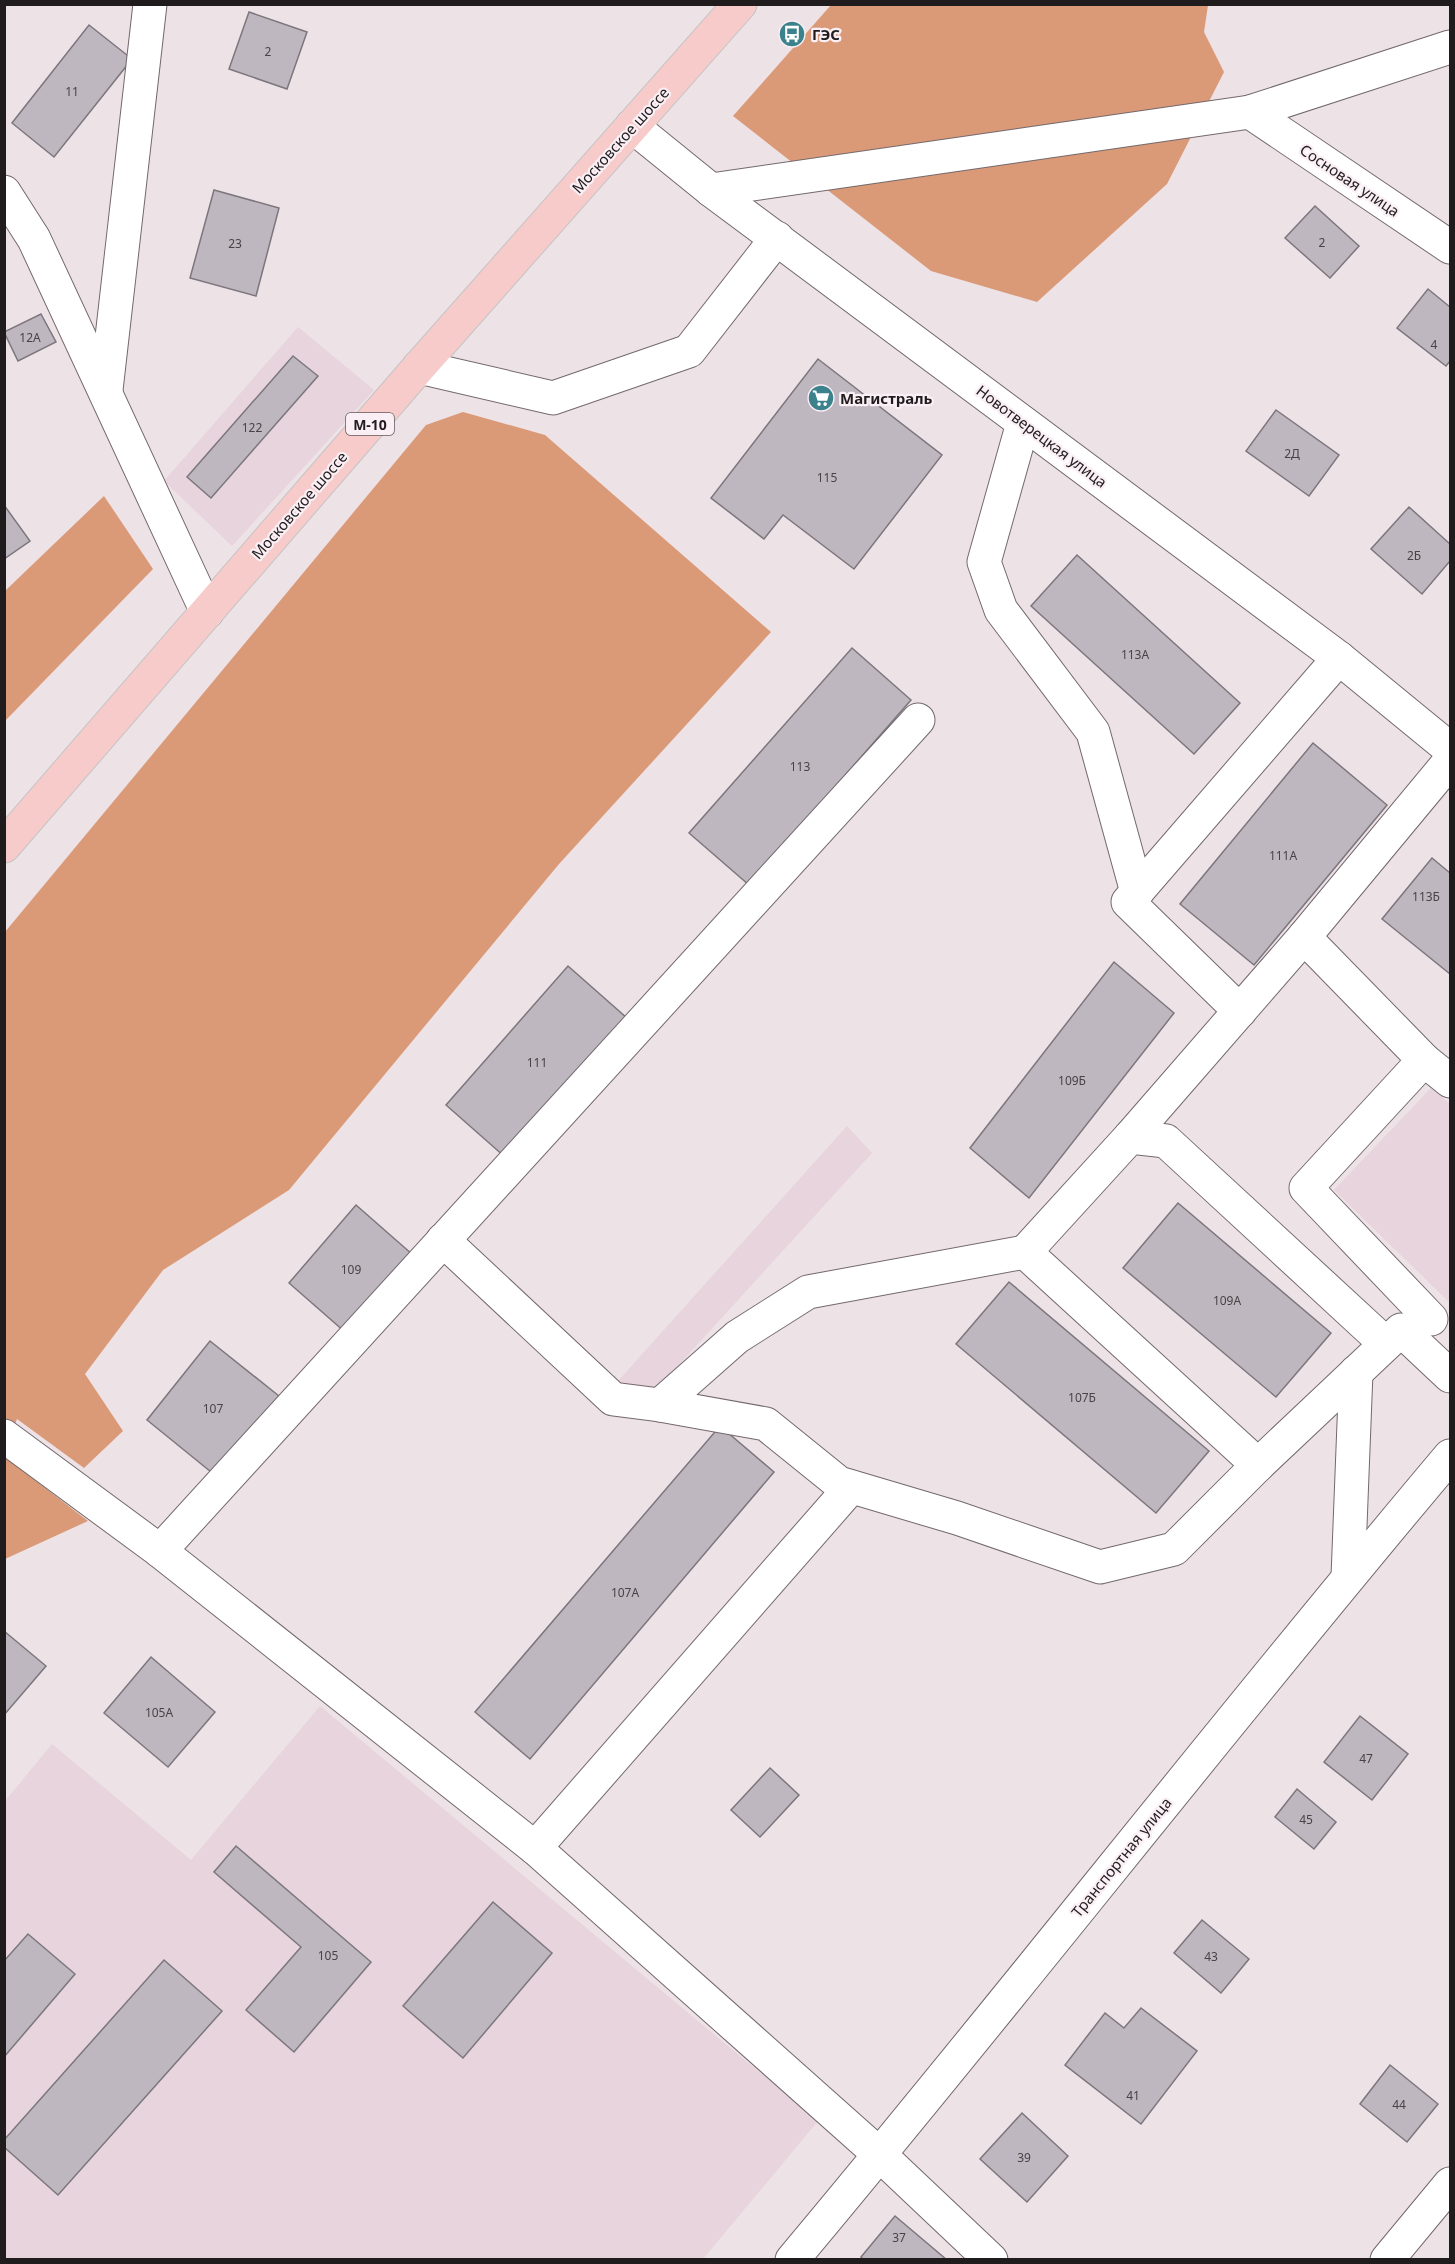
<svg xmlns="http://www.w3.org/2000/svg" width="1455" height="2264" viewBox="0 0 1455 2264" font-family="'Noto Sans',sans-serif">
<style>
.built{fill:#e7d4dc}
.forest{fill:#da9977}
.building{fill:#beb7bf;stroke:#7c767d;stroke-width:1.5}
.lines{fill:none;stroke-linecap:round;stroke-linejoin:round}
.minor-casing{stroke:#73696d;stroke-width:35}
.highway-casing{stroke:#c5c4c4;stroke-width:35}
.minor{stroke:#fff;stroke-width:33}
.highway{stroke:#f6cbca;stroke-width:33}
.labels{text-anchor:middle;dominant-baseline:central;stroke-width:4.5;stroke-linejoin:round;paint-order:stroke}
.number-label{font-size:12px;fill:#484346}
.shield{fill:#faeff4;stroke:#615b5e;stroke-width:1.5}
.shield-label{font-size:14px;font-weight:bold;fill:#201c1e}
.poi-label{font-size:15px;font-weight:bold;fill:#201c1e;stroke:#faeff4;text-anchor:start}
.street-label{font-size:15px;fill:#201c1e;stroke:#faeff4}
</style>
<rect width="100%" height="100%" fill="#ede2e6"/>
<g class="built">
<path d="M298,327L374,390L232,546L164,481Z"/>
<path d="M1431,1088L1450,1104V1298L1448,1301L1334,1190Z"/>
<path d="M847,1126L872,1153L654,1392L628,1390L618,1381Z"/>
<path d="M320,1706L818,2121L703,2259L5,2260V1801L52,1744L191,1860Z"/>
</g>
<g class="forest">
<path d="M831,5H1208L1204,32L1224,72L1167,184L1037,302L931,271L733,116Z"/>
<path d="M463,412L545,435L771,632L559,864L289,1190L163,1270L85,1374L123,1431L84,1468L17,1419L5,1451V932L426,425Z"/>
<path d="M104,496L153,569L5,721V591Z"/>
<path d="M4,1457H5L88,1521L5,1559Z"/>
</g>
<g class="building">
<path d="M249,12L307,32L287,89L229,69Z"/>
<path d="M89,25L132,59L54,157L12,123Z"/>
<path d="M214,190L279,208L256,296L190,278Z"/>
<path d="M1315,206L1359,246L1330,278L1285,238Z"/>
<path d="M1428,289L1450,307V361L1446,366L1397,328Z"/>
<path d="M41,314L56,342L18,361L4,332Z"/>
<path d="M293,356L318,376L211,498L187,477Z"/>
<path d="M818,359L942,455L854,569L783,515L764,539L711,498Z"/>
<path d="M1276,410L1339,455L1309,496L1246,451Z"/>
<path d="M4,505L30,541L4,559Z"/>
<path d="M1409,507L1450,544V561L1422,594L1371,549Z"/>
<path d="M1077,555L1240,703L1194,754L1031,606Z"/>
<path d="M852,648L911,700L749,885L689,833Z"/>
<path d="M1313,743L1387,805L1254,965L1180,904Z"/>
<path d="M1432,858L1450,873V974L1382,919Z"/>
<path d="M1114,962L1174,1013L1029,1198L970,1148Z"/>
<path d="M568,966L627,1018L505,1157L446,1105Z"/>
<path d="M1178,1203L1331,1333L1276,1397L1123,1268Z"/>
<path d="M356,1205L413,1255L345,1332L289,1283Z"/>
<path d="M1009,1282L1209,1451L1156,1513L956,1344Z"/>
<path d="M210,1341L279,1396L216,1476L147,1420Z"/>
<path d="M720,1426L774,1472L530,1759L475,1712Z"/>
<path d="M4,1631L46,1666L4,1715Z"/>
<path d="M151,1657L215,1712L168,1767L104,1713Z"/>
<path d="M1360,1716L1408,1754L1372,1800L1324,1762Z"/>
<path d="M770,1768L799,1795L760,1837L731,1810Z"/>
<path d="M1297,1789L1336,1822L1314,1849L1275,1817Z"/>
<path d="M236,1846L371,1962L294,2052L246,2010L301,1947L214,1872Z"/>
<path d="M493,1902L552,1953L463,2058L403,2006Z"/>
<path d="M1202,1920L1249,1959L1221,1993L1174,1953Z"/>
<path d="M28,1934L75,1974L4,2057V1961Z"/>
<path d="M164,1960L222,2011L58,2195L4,2147V2140Z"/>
<path d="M1141,2008L1197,2051L1141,2124L1065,2065L1105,2013L1124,2028Z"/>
<path d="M1390,2065L1438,2104L1407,2142L1360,2104Z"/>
<path d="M1022,2113L1068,2156L1027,2202L980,2159Z"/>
<path d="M895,2216L947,2260H864L861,2257Z"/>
</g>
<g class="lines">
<defs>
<g id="minor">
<path d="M1250,112L1450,247"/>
<path d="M632,126L711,190L1339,658L1450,749"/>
<path d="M711,190L1250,112L1450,47"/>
<path d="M4,192L34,239L207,612"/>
<path d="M419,367L553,398L689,351L777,238"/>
<path d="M106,390L150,4"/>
<path d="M1023,423L984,562L1001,610L1093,732L1137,892"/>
<path d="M1304,937L1450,761"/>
<path d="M1240,1011L1128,902L1339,658"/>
<path d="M1130,1137L1304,937L1424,1060"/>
<path d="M443,1240L613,1399L660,1405L766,1424L839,1483L957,1518L1100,1567L1174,1549L1258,1465"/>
<path d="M1431,1319L1306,1188L1424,1060L1450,1081"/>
<path d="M1386,1344L1166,1141L1130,1137L1025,1252L1258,1465C1306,1420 1353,1375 1401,1330L1450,1376"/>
<path d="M660,1405L737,1337L808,1292L1025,1252"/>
<path d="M4,1436L160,1551L535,1848L880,2155L991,2260"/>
<path d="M160,1551L918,720"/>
<path d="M1348,1577L1356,1372"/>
<path d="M535,1848L851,1487"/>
<path d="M792,2260C1015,1994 1227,1720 1450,1456"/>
<path d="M1387,2260L1450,2184"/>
</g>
<path id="highway" d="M4,846L419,367L740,4"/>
</defs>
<use href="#minor" class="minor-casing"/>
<use href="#highway" class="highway-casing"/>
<use href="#minor" class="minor"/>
<use href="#highway" class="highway"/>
</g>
<defs>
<symbol id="bus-disc" viewBox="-11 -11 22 22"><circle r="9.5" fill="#3b828c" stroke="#faeff4"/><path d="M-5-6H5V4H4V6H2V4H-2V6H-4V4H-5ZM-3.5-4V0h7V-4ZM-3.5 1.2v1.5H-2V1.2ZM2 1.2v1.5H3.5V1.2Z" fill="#fff"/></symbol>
<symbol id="supermarket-disc" viewBox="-11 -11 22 22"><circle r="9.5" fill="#3b828c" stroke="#faeff4"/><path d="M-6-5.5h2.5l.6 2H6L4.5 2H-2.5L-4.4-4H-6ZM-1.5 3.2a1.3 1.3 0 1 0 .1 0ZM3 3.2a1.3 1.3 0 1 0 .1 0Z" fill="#fff"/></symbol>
</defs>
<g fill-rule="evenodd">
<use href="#bus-disc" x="777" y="19" width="30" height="30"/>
<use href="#supermarket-disc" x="806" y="383" width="30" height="30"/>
</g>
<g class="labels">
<g class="number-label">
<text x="268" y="51">2</text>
<text x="72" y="91">11</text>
<text x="1322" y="242">2</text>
<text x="235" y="243">23</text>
<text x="30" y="337">12А</text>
<text x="1434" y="344">4</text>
<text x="252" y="427">122</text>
<text x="1292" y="453">2Д</text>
<text x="827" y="477">115</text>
<text x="1414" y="555">2Б</text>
<text x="1135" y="654">113А</text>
<text x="800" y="766">113</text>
<text x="1283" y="855">111А</text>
<text x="1426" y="896">113Б</text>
<text x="537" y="1062">111</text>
<text x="1072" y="1080">109Б</text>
<text x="351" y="1269">109</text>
<text x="1227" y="1300">109А</text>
<text x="1082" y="1397">107Б</text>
<text x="213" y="1408">107</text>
<text x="625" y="1592">107А</text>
<text x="159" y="1712">105А</text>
<text x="1366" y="1758">47</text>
<text x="1306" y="1819">45</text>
<text x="328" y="1955">105</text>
<text x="1211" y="1956">43</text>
<text x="1133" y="2095">41</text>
<text x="1399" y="2104">44</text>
<text x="1024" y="2157">39</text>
<text x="899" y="2237">37</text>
</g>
<rect class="shield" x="346" y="413" width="48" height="22" rx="4.5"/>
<g class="shield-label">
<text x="370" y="424">М-10</text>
</g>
<g class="poi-label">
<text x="812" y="34">ГЭС</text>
<text x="840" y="398">Магистраль</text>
</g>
<g class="street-label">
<text transform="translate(620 140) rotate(-48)">Московское шоссе</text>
<text transform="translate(1350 180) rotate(34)">Сосновая улица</text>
<text transform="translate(1042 436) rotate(37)">Новотверецкая улица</text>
<text transform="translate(299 505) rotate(-49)">Московское шоссе</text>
<text transform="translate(1121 1857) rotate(-51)">Транспортная улица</text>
</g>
</g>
<rect width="1455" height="2264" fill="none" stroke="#201c1e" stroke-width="12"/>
</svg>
